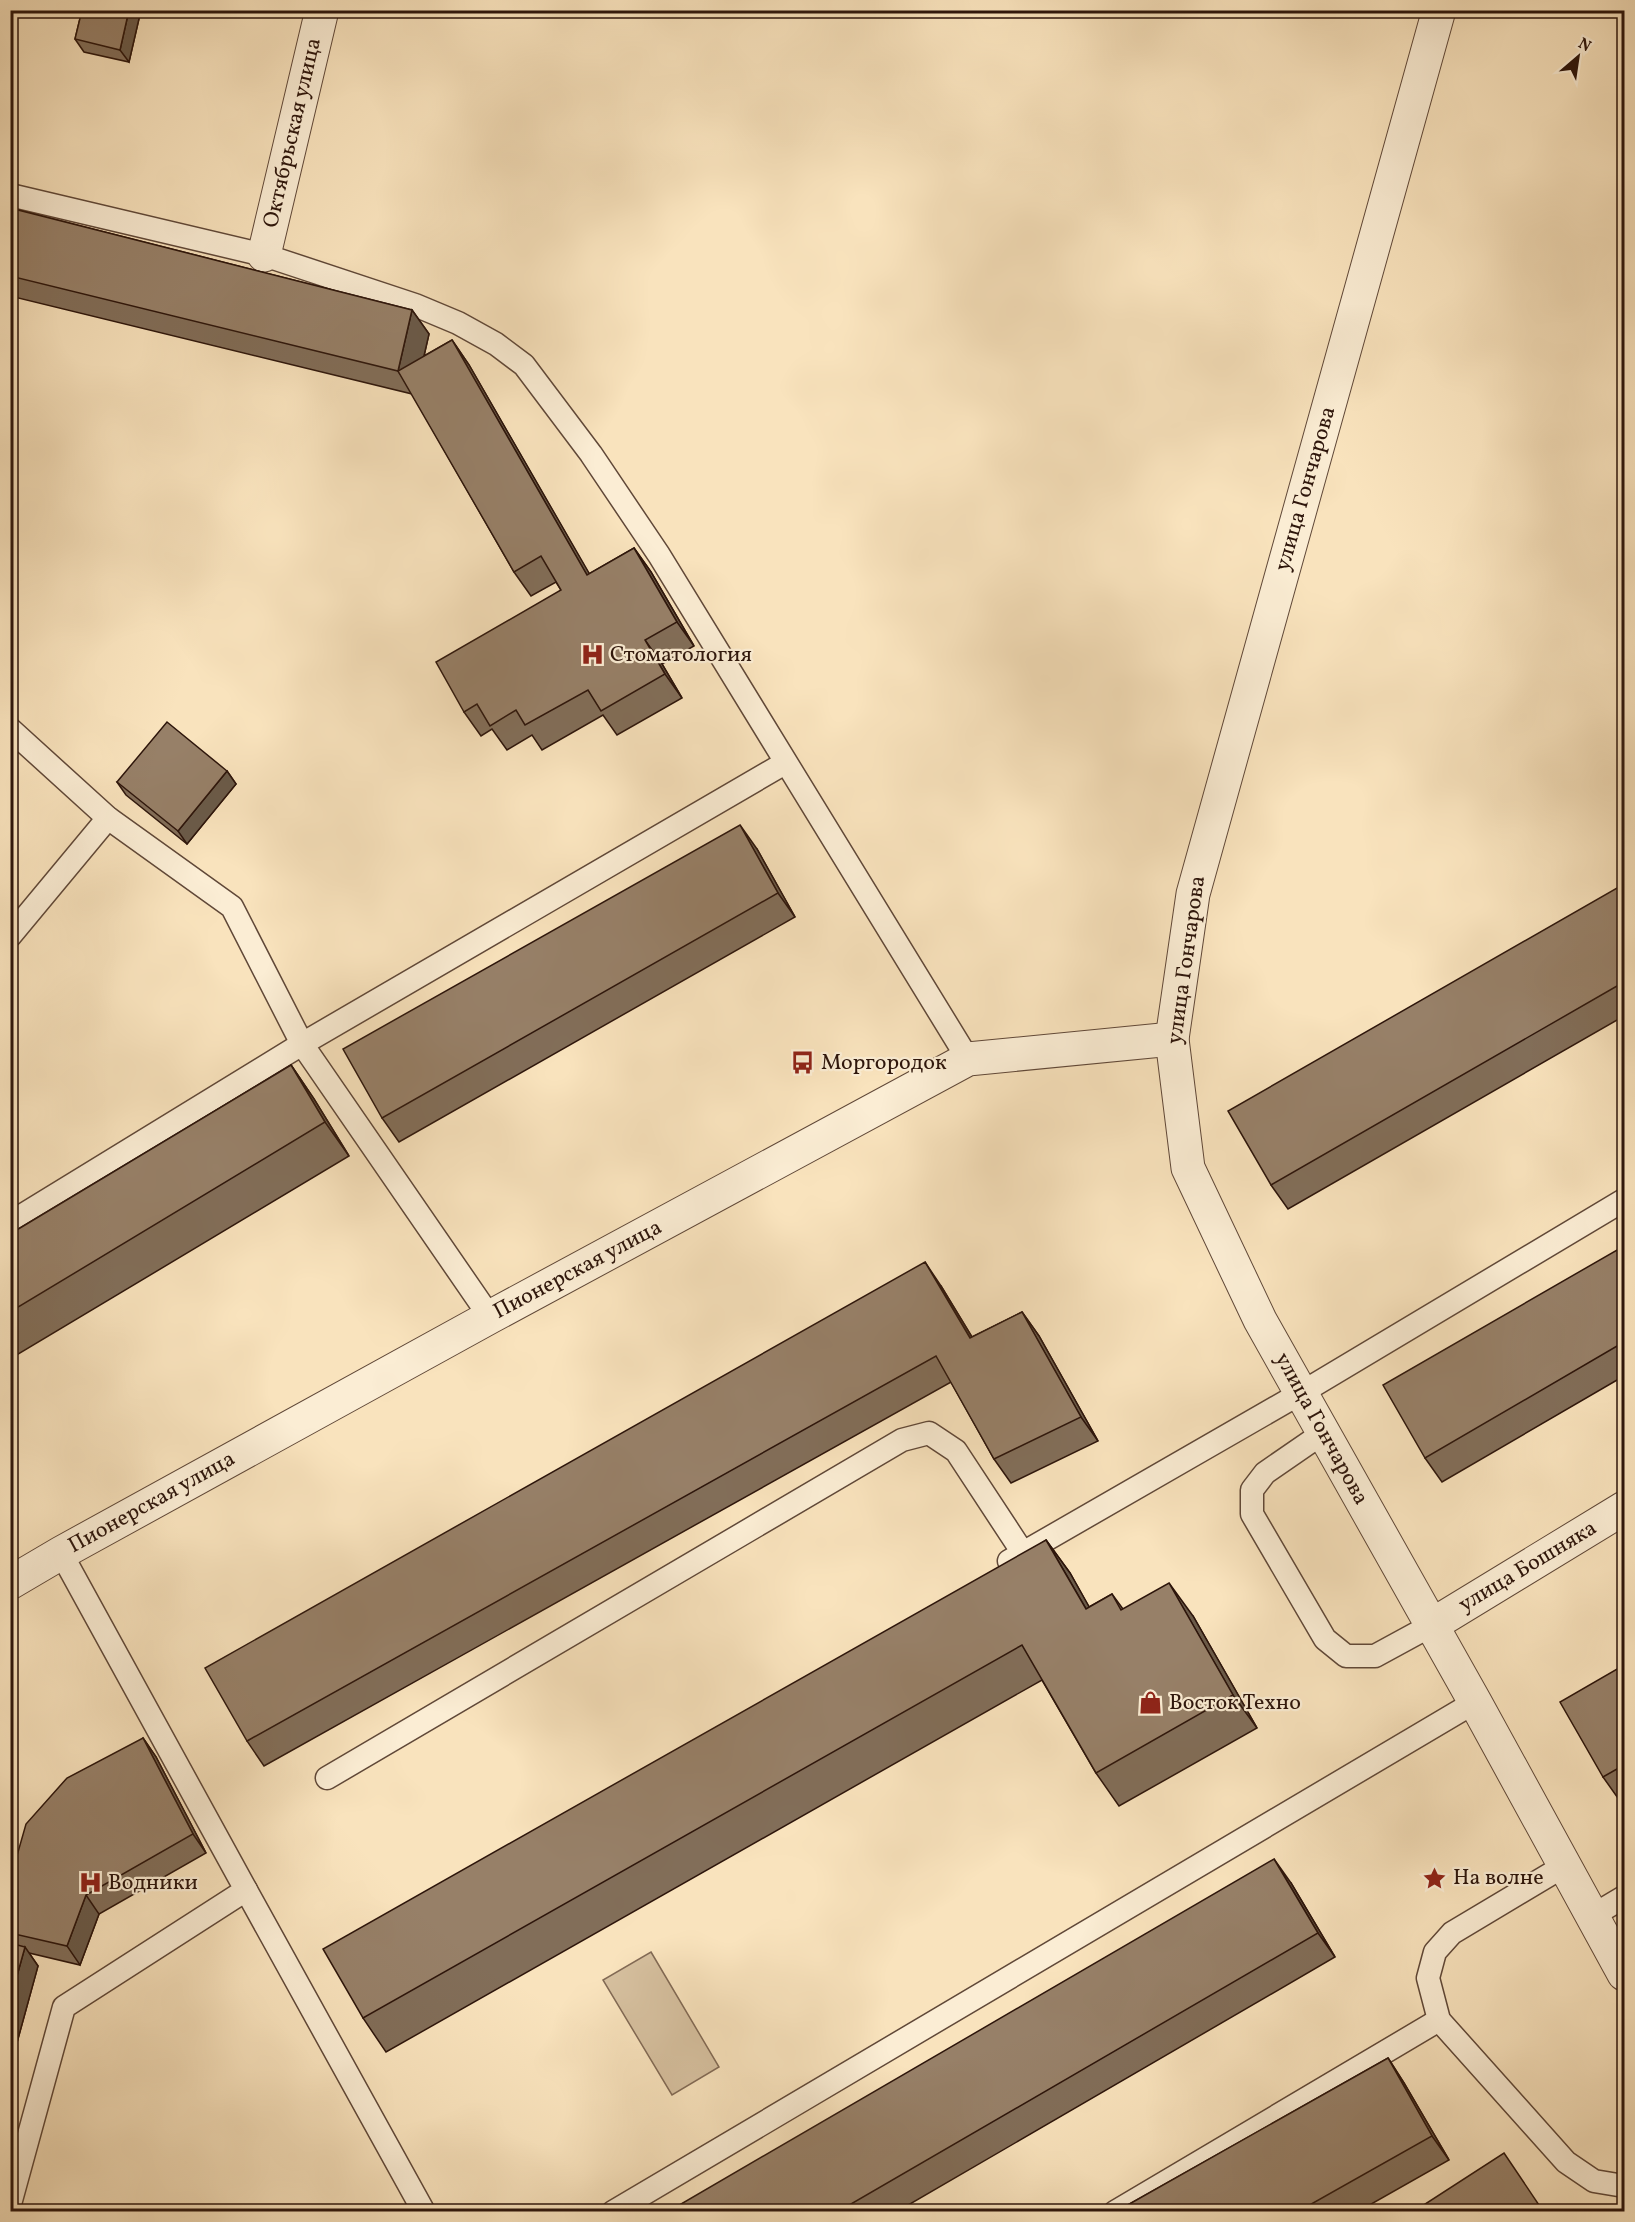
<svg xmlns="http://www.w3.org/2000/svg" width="1635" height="2222" viewBox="0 0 1635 2222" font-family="Vollkorn,serif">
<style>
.green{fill:#d6c09f;stroke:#826a55;stroke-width:1.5}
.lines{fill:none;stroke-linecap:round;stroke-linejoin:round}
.service-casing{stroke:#604838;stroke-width:25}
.minor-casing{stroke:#604838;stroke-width:35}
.service{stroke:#fbedd4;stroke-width:22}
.minor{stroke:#fbedd4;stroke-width:33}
.wall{fill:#826e59;stroke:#2d150b;stroke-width:1.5}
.shaded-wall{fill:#6a5a49;stroke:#2d150b;stroke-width:1.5}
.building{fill:#978068;stroke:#2d150b;stroke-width:1.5}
.labels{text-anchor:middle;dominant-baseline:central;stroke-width:4.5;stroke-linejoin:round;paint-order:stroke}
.street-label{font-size:22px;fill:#2d150b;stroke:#fbedd4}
.poi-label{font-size:22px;fill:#2d150b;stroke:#fbedd4;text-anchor:start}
</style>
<rect width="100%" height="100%" fill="#f9e3bd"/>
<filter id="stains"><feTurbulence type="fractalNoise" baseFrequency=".00333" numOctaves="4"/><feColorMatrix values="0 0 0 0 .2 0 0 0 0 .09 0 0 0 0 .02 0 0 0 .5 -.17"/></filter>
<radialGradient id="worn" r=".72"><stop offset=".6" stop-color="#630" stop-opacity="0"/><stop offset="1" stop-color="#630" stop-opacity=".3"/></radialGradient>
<path class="green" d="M651,1952L719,2067L672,2095L603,1980Z"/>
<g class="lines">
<defs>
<g id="service">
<path d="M10,195L264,255L415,305L458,323L496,344L524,365L591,454L659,555L968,1059"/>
<path d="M10,729L108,818L232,907L302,1044L785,763"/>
<path d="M10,936L108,818"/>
<path d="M10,1223L302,1044L490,1317"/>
<path d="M1323,1433L1265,1473L1252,1490V1514L1325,1639L1346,1656H1375L1432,1625"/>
<path d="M1009,1561L1301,1393L1624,1200"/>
<path d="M327,1778L902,1440L929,1433L956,1451L1023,1553"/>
<path d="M1564,1866L1452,1933L1435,1952L1428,1978L1439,2020L1566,2162L1594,2181L1624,2186"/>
<path d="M246,1890L424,2212"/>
<path d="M1592,1916L1624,1897"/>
<path d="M10,2204L64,2007L246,1890L61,1553"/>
<path d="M613,2212L1475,1702"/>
<path d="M1115,2212L1439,2020"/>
</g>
<g id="minor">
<path d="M1439,10L1193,894L1172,1039L1188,1168L1260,1320L1475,1702L1624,1974"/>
<path d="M264,255L322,10"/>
<path d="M10,1583L61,1553L490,1317L968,1059L1172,1039"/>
<path d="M1432,1625L1624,1508"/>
</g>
</defs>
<use href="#service" class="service-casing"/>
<use href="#minor" class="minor-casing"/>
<use href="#service" class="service"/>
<use href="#minor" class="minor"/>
</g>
<g class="wall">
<path d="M82,10H141L129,62L84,52L75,39Z"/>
<path d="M10,208L412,310L429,334L424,356L452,340L469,365L589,574L634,548L651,572L694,646L662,664L682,698L617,735L603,715L542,750L532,735L507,750L492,729L481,736L464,712L561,590L556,582L531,596L514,572L412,394L10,296Z"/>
<path d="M227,771L236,784L187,844L126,795L117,782Z"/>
<path d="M757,849L795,917L399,1142L382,1118Z"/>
<path d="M1624,884V1016L1288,1209L1271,1185Z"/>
<path d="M291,1065L314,1099L349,1156L10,1359V1234Z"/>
<path d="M1624,1246V1376L1442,1482L1425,1458Z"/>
<path d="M941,1286L972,1337L1022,1312L1039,1336L1098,1441L1011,1483L994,1459L951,1382L264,1766L247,1741Z"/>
<path d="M1046,1540L1070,1573L1089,1607L1112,1594L1123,1609L1193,1616L1257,1728L1119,1806L1096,1773L1042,1680L386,2052L363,2018Z"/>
<path d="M1624,1665V1799L1620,1801L1603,1777Z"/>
<path d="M143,1738L156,1757L206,1853L99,1914L80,1965L29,1953L38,1966L10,2068V1880Z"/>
<path d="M1291,1883L1335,1957L898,2211H669Z"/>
<path d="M1388,2058L1404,2083L1449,2160L1359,2211H1117Z"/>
</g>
<g class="shaded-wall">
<path d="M129,10H141L129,62L120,50Z"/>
<path d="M412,310L429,334L415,395L398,371Z"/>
<path d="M452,340L469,365L604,599L587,575Z"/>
<path d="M634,548L651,572L694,646L677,622Z"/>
<path d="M645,640L662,664L682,698L665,674Z"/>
<path d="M227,771L236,784L187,844L178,831Z"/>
<path d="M740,825L757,849L795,917L778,893Z"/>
<path d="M291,1065L314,1099L349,1156L325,1122Z"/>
<path d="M925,1262L941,1286L987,1362L970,1338Z"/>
<path d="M1022,1312L1039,1336L1098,1441L1081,1417Z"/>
<path d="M1046,1540L1070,1573L1109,1642L1086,1609Z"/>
<path d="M1169,1583L1193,1616L1257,1728L1233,1695Z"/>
<path d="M143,1738L156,1757L206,1853L193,1834Z"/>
<path d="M1274,1859L1291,1883L1335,1957L1318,1933Z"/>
<path d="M86,1895L99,1914L80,1965L67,1946Z"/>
<path d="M25,1947L38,1966L10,2068V2001Z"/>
<path d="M1388,2058L1404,2083L1449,2160L1432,2136Z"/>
</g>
<g class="building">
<path d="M82,10H129L120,50L75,39Z"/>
<path d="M10,208L412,310L398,371L10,276Z"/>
<path d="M452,340L587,575L634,548L677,622L645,640L665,674L601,711L588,690L525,725L516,710L490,726L477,704L464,712L436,662L561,590L541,556L514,572L398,371Z"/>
<path d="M167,722L227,771L178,831L117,782Z"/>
<path d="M740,825L778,893L382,1118L343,1049Z"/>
<path d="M1624,884V982L1271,1185L1228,1111Z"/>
<path d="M291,1065L325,1122L10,1312V1234Z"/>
<path d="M1624,1246V1342L1425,1458L1383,1385Z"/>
<path d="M925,1262L970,1338L1022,1312L1081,1417L994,1459L936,1356L247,1741L205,1668Z"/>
<path d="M1046,1540L1086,1609L1112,1594L1121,1610L1169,1583L1233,1695L1096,1773L1022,1645L363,2018L323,1949Z"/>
<path d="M1624,1665V1765L1603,1777L1560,1702Z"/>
<path d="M143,1738L193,1834L86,1895L67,1946L10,1933V1880L26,1824L67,1778Z"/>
<path d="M1274,1859L1318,1933L839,2211H669Z"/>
<path d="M10,1943L25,1947L10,2001Z"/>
<path d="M1388,2058L1432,2136L1299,2211H1117Z"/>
<path d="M1504,2153L1543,2211H1421L1419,2208Z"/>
</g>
<defs>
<symbol id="hospital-bare" viewBox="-9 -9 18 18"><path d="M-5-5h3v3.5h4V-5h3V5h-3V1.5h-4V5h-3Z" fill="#8f2418" stroke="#fbedd4" stroke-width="2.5" paint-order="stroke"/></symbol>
<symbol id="bus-bare" viewBox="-9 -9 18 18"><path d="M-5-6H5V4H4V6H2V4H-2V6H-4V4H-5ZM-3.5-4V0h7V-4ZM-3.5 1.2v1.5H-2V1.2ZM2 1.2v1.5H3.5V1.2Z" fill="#8f2418" stroke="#fbedd4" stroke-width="2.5" paint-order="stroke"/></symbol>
<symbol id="shop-bare" viewBox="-9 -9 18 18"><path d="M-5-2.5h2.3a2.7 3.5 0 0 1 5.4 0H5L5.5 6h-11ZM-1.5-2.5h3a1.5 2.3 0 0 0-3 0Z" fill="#8f2418" stroke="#fbedd4" stroke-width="2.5" paint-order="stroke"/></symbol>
<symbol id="sight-bare" viewBox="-9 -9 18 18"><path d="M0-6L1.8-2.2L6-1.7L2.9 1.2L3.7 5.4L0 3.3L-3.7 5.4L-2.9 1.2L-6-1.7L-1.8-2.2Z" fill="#8f2418" stroke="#fbedd4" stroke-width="2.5" paint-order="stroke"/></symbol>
</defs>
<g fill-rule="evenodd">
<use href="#hospital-bare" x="576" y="638" width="33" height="33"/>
<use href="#bus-bare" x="786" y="1046" width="33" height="33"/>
<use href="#shop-bare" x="1134" y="1686" width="33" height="33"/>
<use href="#sight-bare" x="1418" y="1862" width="33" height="33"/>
<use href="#hospital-bare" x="74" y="1866" width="33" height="33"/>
</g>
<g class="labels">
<g class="street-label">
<text transform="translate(293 133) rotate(-77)">Октябрьская улица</text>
<text transform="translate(1306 489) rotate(-74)">улица Гончарова</text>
<text transform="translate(1187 960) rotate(-82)">улица Гончарова</text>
<text transform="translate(578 1270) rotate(-28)">Пионерская улица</text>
<text transform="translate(1321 1429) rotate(61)">улица Гончарова</text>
<text transform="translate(152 1503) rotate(-29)">Пионерская улица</text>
<text transform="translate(1528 1567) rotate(-31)">улица Бошняка</text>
</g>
<g class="poi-label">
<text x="610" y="655">Стоматология</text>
<text x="821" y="1063">Моргородок</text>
<text x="1169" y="1703">Восток Техно</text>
<text x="1453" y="1878">На волне</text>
<text x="108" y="1883">Водники</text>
</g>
</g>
<rect width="1635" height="2222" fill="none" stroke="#f9e3bd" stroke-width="36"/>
<rect x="12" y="12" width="1611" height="2198" fill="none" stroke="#2d150b" stroke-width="3"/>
<rect x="18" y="18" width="1599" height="2186" fill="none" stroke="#2d150b" stroke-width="1.5"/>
<g transform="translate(1578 57) rotate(29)" stroke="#fbedd4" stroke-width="4.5" paint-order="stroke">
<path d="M0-4.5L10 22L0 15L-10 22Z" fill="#2d150b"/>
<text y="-9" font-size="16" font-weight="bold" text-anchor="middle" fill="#2d150b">N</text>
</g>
<rect width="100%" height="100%" filter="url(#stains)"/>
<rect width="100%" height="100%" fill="url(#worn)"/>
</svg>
